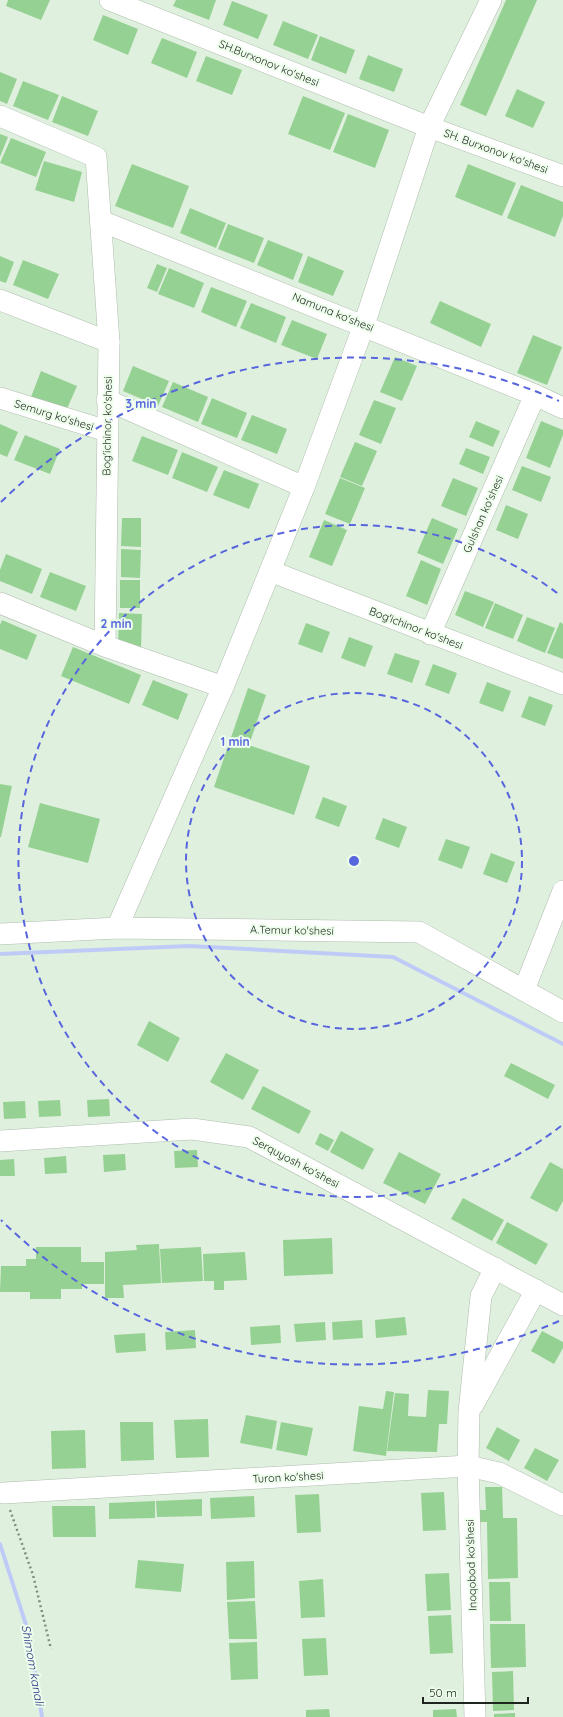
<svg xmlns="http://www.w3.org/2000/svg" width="563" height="1717" viewBox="0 0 563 1717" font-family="Quicksand,sans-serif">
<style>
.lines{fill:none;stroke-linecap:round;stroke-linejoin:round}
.stream{stroke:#bfcbf7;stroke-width:4}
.building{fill:#95d192}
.minor-casing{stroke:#aebdad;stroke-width:22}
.path{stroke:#818c81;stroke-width:2.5;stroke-dasharray:2 3;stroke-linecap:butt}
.minor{stroke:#fff;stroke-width:21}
.ring{fill:none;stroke:#5866dd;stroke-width:2;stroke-dasharray:7 5}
.labels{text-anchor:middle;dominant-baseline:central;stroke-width:4;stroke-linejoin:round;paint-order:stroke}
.street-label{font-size:11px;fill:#1e241e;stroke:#eefeec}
.water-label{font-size:12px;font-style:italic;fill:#2d3486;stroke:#eefeec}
.centre{fill:#5866dd;stroke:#eefeec;stroke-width:2}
.ring-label{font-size:12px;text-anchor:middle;font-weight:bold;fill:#5866dd;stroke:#eefeec;stroke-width:4;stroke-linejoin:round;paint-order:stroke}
</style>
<rect width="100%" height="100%" fill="#e0f0df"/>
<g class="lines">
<g class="stream">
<path d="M0,954L189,946L393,957L563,1044"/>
<path d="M0,1544L29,1634L42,1717"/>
</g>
</g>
<g class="building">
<path d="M8,0H50L41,20L6,6Z"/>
<path d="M176,0H216L209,20L173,6Z"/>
<path d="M506,0H537L486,116L460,105Z"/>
<path d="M232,1L268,15L258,39L223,25Z"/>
<path d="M103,15L138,29L128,55L93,40Z"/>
<path d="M283,21L318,35L308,59L273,45Z"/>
<path d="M320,36L355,50L346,74L311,60Z"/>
<path d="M162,38L197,52L187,78L151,63Z"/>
<path d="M368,55L403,69L394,92L359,79Z"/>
<path d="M206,56L242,70L232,95L196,81Z"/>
<path d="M0,72L17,79L7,104L0,101Z"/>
<path d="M23,81L59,95L48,120L13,106Z"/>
<path d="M517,89L545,102L533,128L505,116Z"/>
<path d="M62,96L98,111L88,136L52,122Z"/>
<path d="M303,96L345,113L330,150L288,134Z"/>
<path d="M348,114L389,130L375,168L333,152Z"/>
<path d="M0,134L8,137L0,157Z"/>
<path d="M11,138L46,152L36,177L0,163Z"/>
<path d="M44,161L82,172L74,202L35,190Z"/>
<path d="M132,164L189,186L173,228L115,206Z"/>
<path d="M468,164L516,183L502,216L455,197Z"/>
<path d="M521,185L563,202V216L555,237L507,218Z"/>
<path d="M190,208L226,223L216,248L180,233Z"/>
<path d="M228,224L264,238L254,263L218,249Z"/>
<path d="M268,240L303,254L293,280L257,265Z"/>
<path d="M0,256L14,262L6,283L0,281Z"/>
<path d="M308,256L344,271L333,296L298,282Z"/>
<path d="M23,260L59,274L48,299L13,285Z"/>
<path d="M157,264L167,268L157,292L147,288Z"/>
<path d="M169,268L204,283L194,308L158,294Z"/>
<path d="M211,287L247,301L236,327L201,312Z"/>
<path d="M440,301L491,324L481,347L430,323Z"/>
<path d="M251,303L286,317L276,343L240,328Z"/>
<path d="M292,320L327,334L317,359L281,345Z"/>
<path d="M533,335L562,347L547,385L517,373Z"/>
<path d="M395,357L417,366L402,401L380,392Z"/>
<path d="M133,366L169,381L158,406L123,391Z"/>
<path d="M41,371L77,386L66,411L31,397Z"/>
<path d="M173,382L208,397L198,422L162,407Z"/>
<path d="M212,398L247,413L237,438L201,424Z"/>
<path d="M374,400L396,408L381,444L359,435Z"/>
<path d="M252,415L287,429L277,454L241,440Z"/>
<path d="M476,421L500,431L493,447L469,437Z"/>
<path d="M541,421L563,430V435L550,468L526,458Z"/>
<path d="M0,424L18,432L7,457L0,454Z"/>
<path d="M25,435L60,449L50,474L14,460Z"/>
<path d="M142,436L178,450L168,475L132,461Z"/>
<path d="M355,442L377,451L362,486L340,477Z"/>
<path d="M466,448L490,457L483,474L459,464Z"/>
<path d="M182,452L218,467L207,492L172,478Z"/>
<path d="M522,466L551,477L541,502L512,490Z"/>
<path d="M224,470L259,484L249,509L213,495Z"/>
<path d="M340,478L365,488L350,524L325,514Z"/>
<path d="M453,478L478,488L466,516L441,506Z"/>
<path d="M506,505L528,514L518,539L496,530Z"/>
<path d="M122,518H141V547L121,546Z"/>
<path d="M432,518L458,529L443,564L417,553Z"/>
<path d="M324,520L347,530L332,566L309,557Z"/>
<path d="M121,549L141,550L140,578L121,577Z"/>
<path d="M6,554L42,569L32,594L0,581V570Z"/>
<path d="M421,560L441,569L427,605L406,596Z"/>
<path d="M50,572L86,586L76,611L40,597Z"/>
<rect x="120" y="580" width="20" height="28"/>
<path d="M465,591L494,602L483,627L455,615Z"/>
<path d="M495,603L523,615L513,639L485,628Z"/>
<path d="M119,613L142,614L141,649L118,648Z"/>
<path d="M527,617L555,628L545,653L517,641Z"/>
<path d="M2,620L37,635L27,660L0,649V625Z"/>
<path d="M560,622L563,624V659L547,653Z"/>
<path d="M306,623L330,632L322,653L298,644Z"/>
<path d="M349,637L373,646L365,667L341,658Z"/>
<path d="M73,647L141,675L129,704L61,676Z"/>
<path d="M395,653L420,661L412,683L387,674Z"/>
<path d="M433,664L457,673L449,694L425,685Z"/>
<path d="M153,680L188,694L178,720L142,705Z"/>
<path d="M487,682L511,691L503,712L479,703Z"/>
<path d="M248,688L266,695L249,745L310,766L294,815L214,787Z"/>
<path d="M529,696L553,705L545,726L521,717Z"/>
<path d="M0,784L12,786L1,837H0Z"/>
<path d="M323,797L347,806L339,827L315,818Z"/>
<path d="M40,803L100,819L88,863L28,847Z"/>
<path d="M383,818L407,827L399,848L375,839Z"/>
<path d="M446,839L470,847L462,869L438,860Z"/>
<path d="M491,853L515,862L507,883L483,874Z"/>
<path d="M149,1021L180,1038L168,1062L137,1045Z"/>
<path d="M226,1053L259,1070L243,1100L210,1082Z"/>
<path d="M511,1063L555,1085L548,1099L504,1076Z"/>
<path d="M263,1086L311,1111L299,1134L251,1109Z"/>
<path d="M109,1099L110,1116L88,1117L87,1100Z"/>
<path d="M60,1100L61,1116L39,1117L38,1101Z"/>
<path d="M25,1101L26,1118L4,1119L3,1102Z"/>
<path d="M341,1131L374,1149L363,1170L330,1152Z"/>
<path d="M320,1133L334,1140L328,1151L315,1144Z"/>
<path d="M197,1150L198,1167L175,1168L174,1151Z"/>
<path d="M399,1152L441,1174L425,1204L383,1183Z"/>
<path d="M125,1154L126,1170L104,1172L103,1155Z"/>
<path d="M66,1156L67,1173L45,1174L44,1158Z"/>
<path d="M14,1159L15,1176H0V1160Z"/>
<path d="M550,1162L563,1169V1201L557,1212L530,1198Z"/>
<path d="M463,1198L504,1220L492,1241L451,1219Z"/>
<path d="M507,1222L548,1244L536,1265L496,1243Z"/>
<path d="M332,1238L333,1274L284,1276L283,1240Z"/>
<path d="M159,1244L161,1283L123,1285L124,1298H105V1252L137,1250L136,1245Z"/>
<path d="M36,1247H81V1262H104V1284H82V1289H61V1299H30V1292H0L1,1266H26V1259H36Z"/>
<path d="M201,1247L203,1281L162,1283L160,1249Z"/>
<path d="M245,1252L247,1280L224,1281V1290H214V1281H204L203,1254Z"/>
<path d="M405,1317L407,1335L376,1338L375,1320Z"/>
<path d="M362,1320L363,1338L333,1340L332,1322Z"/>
<path d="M325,1322L326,1340L296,1342L294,1324Z"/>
<path d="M280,1325L281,1343L251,1345L250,1327Z"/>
<path d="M195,1330L196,1348L166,1350L165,1332Z"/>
<path d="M542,1331L563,1342V1348L554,1364L531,1351Z"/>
<path d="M145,1333L146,1351L116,1353L114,1335Z"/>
<path d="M428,1390L449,1391L447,1424H439L437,1452L387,1451L395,1393L409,1394L408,1416L426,1417Z"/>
<path d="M386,1391L394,1392L386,1456L353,1451L359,1406L383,1409Z"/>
<path d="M246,1415L277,1421L272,1449L240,1443Z"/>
<path d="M208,1419L209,1457L176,1458L174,1420Z"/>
<path d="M120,1422H153L154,1460L121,1461Z"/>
<path d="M281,1422L313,1428L307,1456L276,1450Z"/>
<path d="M497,1427L520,1440L509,1461L486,1448Z"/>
<path d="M85,1430L86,1468L52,1469L51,1431Z"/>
<path d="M535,1448L559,1460L547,1481L524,1468Z"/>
<path d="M485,1487H502L503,1518H517L518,1578L488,1579L487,1522H473L472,1510H486Z"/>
<path d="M444,1492L446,1530L423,1531L421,1493Z"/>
<path d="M319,1494L321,1532L297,1533L295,1495Z"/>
<path d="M254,1496L255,1517L211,1519L210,1498Z"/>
<path d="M202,1499V1516L157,1517L156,1501Z"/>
<path d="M155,1501V1518L109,1519V1503Z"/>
<path d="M52,1506H95L96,1537H53Z"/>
<path d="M138,1560L184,1564L181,1592L135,1588Z"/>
<path d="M254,1561L255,1598L227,1600L226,1562Z"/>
<path d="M449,1573L451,1610L427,1611L425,1574Z"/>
<path d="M323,1579L325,1617L301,1618L299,1581Z"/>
<path d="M489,1582H510L511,1621H490Z"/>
<path d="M255,1601L257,1639H229L227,1602Z"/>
<path d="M451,1615L453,1653L430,1654L428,1616Z"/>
<path d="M490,1624H525L526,1667L491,1668Z"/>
<path d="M326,1638L328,1675L304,1676L302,1639Z"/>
<path d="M257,1642L258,1679L231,1680L229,1643Z"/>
<path d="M513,1671L514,1710L493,1711L492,1672Z"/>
<path d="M329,1709L330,1717H306V1710Z"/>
<path d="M456,1709L457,1717H433V1710Z"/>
<path d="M515,1713V1717H494V1714Z"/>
</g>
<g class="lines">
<defs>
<g id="minor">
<path d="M110,0L429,127L563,176"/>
<path d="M0,116L96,157L109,342L105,646"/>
<path d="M101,221L535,395L563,408"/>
<path d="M0,300L109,342"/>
<path d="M0,398L107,431"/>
<path d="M107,400L304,487"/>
<path d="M270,571L563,684"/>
<path d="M0,603L105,646L223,687"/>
<path d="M430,634L535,395"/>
<path d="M117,928L223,687L304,487L364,325L429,127L491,0"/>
<path d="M0,934L117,928L419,932L563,1012"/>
<path d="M524,990L563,891"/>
<path d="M0,1141L192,1129L249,1137L563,1305"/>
<path d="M473,1405L536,1290"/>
<path d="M4,1493L468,1466L499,1473L563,1505"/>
<path d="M475,1717L468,1466L469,1412L481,1296L495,1268"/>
</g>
</defs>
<use href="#minor" class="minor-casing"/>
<path class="path" d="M10,1510L33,1575L51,1649"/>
<use href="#minor" class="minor"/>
</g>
<g class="ring">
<circle cx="354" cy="861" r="168"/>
<path d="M561 1126A336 336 0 1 1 561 596"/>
<path d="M559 1321A504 504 0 0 1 1 1220M1 502A504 504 0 0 1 559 401"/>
</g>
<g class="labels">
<g class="street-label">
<text transform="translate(269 63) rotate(22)">SH.Burxonov ko'shesi</text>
<text transform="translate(496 151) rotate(20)">SH. Burxonov ko'shesi</text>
<text transform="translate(333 312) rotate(22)">Namuna ko'shesi</text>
<text transform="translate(54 415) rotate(17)">Semurg ko'shesi</text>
<text transform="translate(107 426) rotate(-89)">Bog'ichinor ko'shesi</text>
<text transform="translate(483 514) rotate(-66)">Gulshan ko'shesi</text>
<text transform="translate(416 628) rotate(21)">Bog'ichinor ko'shesi</text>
<text transform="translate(292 930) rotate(1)">A.Temur ko'shesi</text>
<text transform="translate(296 1162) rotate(28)">Serquyosh ko'shesi</text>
<text transform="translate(288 1477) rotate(-3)">Turon ko'shesi</text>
<text transform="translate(471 1565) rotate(-92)">Inoqobod ko'shesi</text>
</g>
<g class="water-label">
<text transform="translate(33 1665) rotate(80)">Shimom kanali</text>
</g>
</g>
<circle cx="354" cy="861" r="6" class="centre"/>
<g class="ring-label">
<text x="141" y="408">3 min</text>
<text x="116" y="628">2 min</text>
<text x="235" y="746">1 min</text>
</g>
<path d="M423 1697v6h105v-6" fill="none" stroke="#1e241e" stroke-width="2"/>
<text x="429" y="1697" font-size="12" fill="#1e241e" stroke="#eefeec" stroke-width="3" paint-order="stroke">50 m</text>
</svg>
